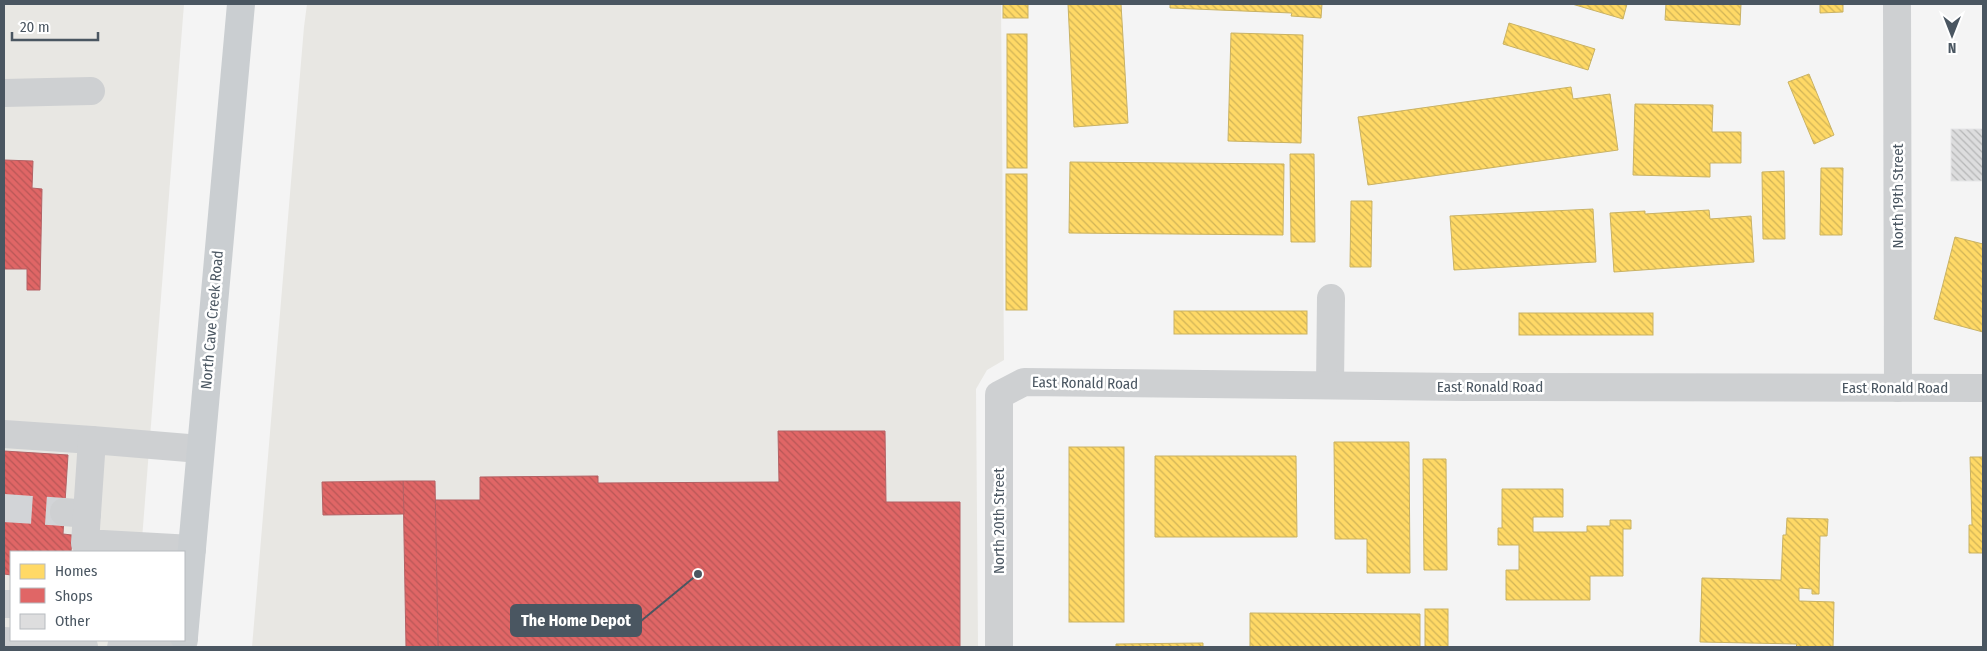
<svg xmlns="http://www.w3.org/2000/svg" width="1987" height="651" viewBox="0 0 1987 651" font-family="'Fira Sans Condensed',sans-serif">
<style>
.commercial{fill:#e8e7e3}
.homes{fill:url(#homes-back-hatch);stroke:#c9b264}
.shops{fill:url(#shops-back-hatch);stroke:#b36164}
.building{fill:url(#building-back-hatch);stroke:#e5e6e7}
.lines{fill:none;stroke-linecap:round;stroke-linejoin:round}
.minor-tunnel{stroke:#d2d4d7;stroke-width:28;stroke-dasharray:28 14;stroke-linecap:butt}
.minor{stroke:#ced0d2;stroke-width:28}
.major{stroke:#caced1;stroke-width:28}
.labels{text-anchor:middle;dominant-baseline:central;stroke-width:5;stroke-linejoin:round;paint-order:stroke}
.street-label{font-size:15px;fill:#4a5661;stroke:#fff}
.leader{fill:none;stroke:#4a5661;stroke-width:2}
.callout-dot{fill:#4a5661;stroke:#fff;stroke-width:2}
.callout{fill:#4a5661;stroke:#4a5661;stroke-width:2}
.callout-label{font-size:16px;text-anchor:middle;font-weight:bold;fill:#fff}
</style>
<defs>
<pattern id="homes-back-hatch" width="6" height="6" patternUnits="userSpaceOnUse" patternTransform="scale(1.25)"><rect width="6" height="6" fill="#ffd966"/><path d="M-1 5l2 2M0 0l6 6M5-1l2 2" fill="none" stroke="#d0b357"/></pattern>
<pattern id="shops-back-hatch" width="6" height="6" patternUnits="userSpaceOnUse" patternTransform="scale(1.25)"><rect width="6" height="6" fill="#e06666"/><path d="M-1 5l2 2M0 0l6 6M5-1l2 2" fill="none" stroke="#b85757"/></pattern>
<pattern id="building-back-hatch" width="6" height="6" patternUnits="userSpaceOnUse" patternTransform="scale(1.25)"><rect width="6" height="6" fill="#ddddde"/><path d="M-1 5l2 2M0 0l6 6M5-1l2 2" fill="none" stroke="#b5b6b7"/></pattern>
</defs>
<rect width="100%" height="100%" fill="#f4f4f4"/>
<g class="commercial">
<path d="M4,4H184L141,552H11V640H134L133,647H4Z"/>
<path d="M307,4H1001L1004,360L987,370L976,389L978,647H252L304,27Z"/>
</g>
<g class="homes">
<rect x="1003" y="4" width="25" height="14"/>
<path d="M1068,4H1121L1128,123L1074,127Z"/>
<path d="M1170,4H1322L1321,18L1291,16L1292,13L1170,8Z"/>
<path d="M1572,4H1627L1623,19Z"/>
<path d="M1666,4H1741L1740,25L1665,20Z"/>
<path d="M1820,4H1843V12L1820,13Z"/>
<path d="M1509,23L1595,49L1588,70L1503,44Z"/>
<path d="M1231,33L1303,35L1301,143L1228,141Z"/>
<rect x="1007" y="34" width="20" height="134"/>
<path d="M1809,74L1834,135L1814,144L1788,82Z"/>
<path d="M1571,87L1573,99L1610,94L1618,150L1368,185L1358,117Z"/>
<path d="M1635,104L1713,105L1712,132H1741V163H1710V177L1633,175Z"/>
<path d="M1290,154H1314L1315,242H1291Z"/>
<path d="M1070,162L1284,164L1283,235L1069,233Z"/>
<path d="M1821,168H1843L1842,235H1820Z"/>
<path d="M1784,171L1785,239H1763L1762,172Z"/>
<rect x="1006" y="174" width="21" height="136"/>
<path d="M1351,201H1372L1371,267H1350Z"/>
<path d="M1593,209L1596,262L1454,270L1450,216Z"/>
<path d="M1709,210L1710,219L1751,216L1754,262L1614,272L1610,213L1645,211V214Z"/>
<path d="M1955,237L1983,244V332L1934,319Z"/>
<rect x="1174" y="311" width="133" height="23"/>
<rect x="1519" y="313" width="134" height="22"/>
<path d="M1334,442H1409L1410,573H1367V539H1335Z"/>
<rect x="1069" y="447" width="55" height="175"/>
<path d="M1155,456H1296L1297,537H1155Z"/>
<path d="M1970,457H1983V553H1969V525H1972Z"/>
<path d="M1423,459H1446L1447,570H1424Z"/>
<path d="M1502,489H1563V517H1533V532H1587V526H1610V520H1631V529H1623V576H1590V600H1506V570H1519V545H1498V528H1502Z"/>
<path d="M1787,518L1828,519L1827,536H1820L1819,594H1812V589L1799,588V601L1834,602L1833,647H1796L1797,644L1700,642L1702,578L1781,580L1783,535H1786Z"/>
<rect x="1425" y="609" width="23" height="38"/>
<path d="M1250,613L1420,614V647H1250Z"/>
<path d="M1203,643V647H1116V644Z"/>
</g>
<g class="shops">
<path d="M4,160L33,161L32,188L42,189L40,290H27V269H4Z"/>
<path d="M778,431H885L886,502H960V647H438L435,500H480V477L598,476V483L779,482Z"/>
<path d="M4,451L68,455L63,534L72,535L71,552H11V575L4,574Z"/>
<path d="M403,481H435L438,647H406Z"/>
<path d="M403,481L404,514L323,515L322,482Z"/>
</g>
<rect class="building" x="1951" y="129" width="32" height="52"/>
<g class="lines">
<path class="minor-tunnel" d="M4,508L64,512"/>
<g class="minor">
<path d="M1897,4L1898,388"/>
<path d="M4,93L91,91"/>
<path d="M1330,385L1331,298"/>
<path d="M4,434L92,440"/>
<path d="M64,512L87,514"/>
<path d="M192,549L85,543L92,440L200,449"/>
<path d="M4,604H11"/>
<path d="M4,641L84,647"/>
<path d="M121,647L184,640"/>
<path d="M999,647V395L1024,382L1464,387L1983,388"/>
</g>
<path class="major" d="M184,637L241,4"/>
</g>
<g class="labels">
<g class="street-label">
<text transform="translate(1898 196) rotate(-90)">North 19th Street</text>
<text transform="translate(212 320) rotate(-85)">North Cave Creek Road</text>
<text transform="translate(1085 383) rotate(1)">East Ronald Road</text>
<text x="1490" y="387">East Ronald Road</text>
<text x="1895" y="388">East Ronald Road</text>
<text transform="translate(999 521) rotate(-90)">North 20th Street</text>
</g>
</g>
<path class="leader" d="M698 574L641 621"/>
<circle class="callout-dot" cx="698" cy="574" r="5"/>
<rect class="callout" x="511" y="605" width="130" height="31" rx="5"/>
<g class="callout-label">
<text x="576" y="626">The Home Depot</text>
</g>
<rect width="1987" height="651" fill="none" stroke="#4a5661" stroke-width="10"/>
<rect x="10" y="551" width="175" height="90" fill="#ffffff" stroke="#b7bbc0"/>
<rect x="20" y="564" width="25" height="15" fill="#ffd966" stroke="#b7bbc0"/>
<text x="55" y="576" font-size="15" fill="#4a5661">Homes</text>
<rect x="20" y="588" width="25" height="15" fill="#e06666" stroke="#b7bbc0"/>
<text x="55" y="601" font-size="15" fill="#4a5661">Shops</text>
<rect x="20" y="614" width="25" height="15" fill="#ddddde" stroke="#b7bbc0"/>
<text x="55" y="626" font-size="15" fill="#4a5661">Other</text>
<g transform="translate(1952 35) rotate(180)" stroke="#ffffff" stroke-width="4" paint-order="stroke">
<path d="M0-4L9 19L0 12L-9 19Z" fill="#4a5661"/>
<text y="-8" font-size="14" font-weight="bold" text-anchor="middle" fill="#4a5661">N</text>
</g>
<path d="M12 32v8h86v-8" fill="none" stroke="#4a5661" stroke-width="2.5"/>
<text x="20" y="32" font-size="15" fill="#4a5661" stroke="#ffffff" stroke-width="4" paint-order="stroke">20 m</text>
</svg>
